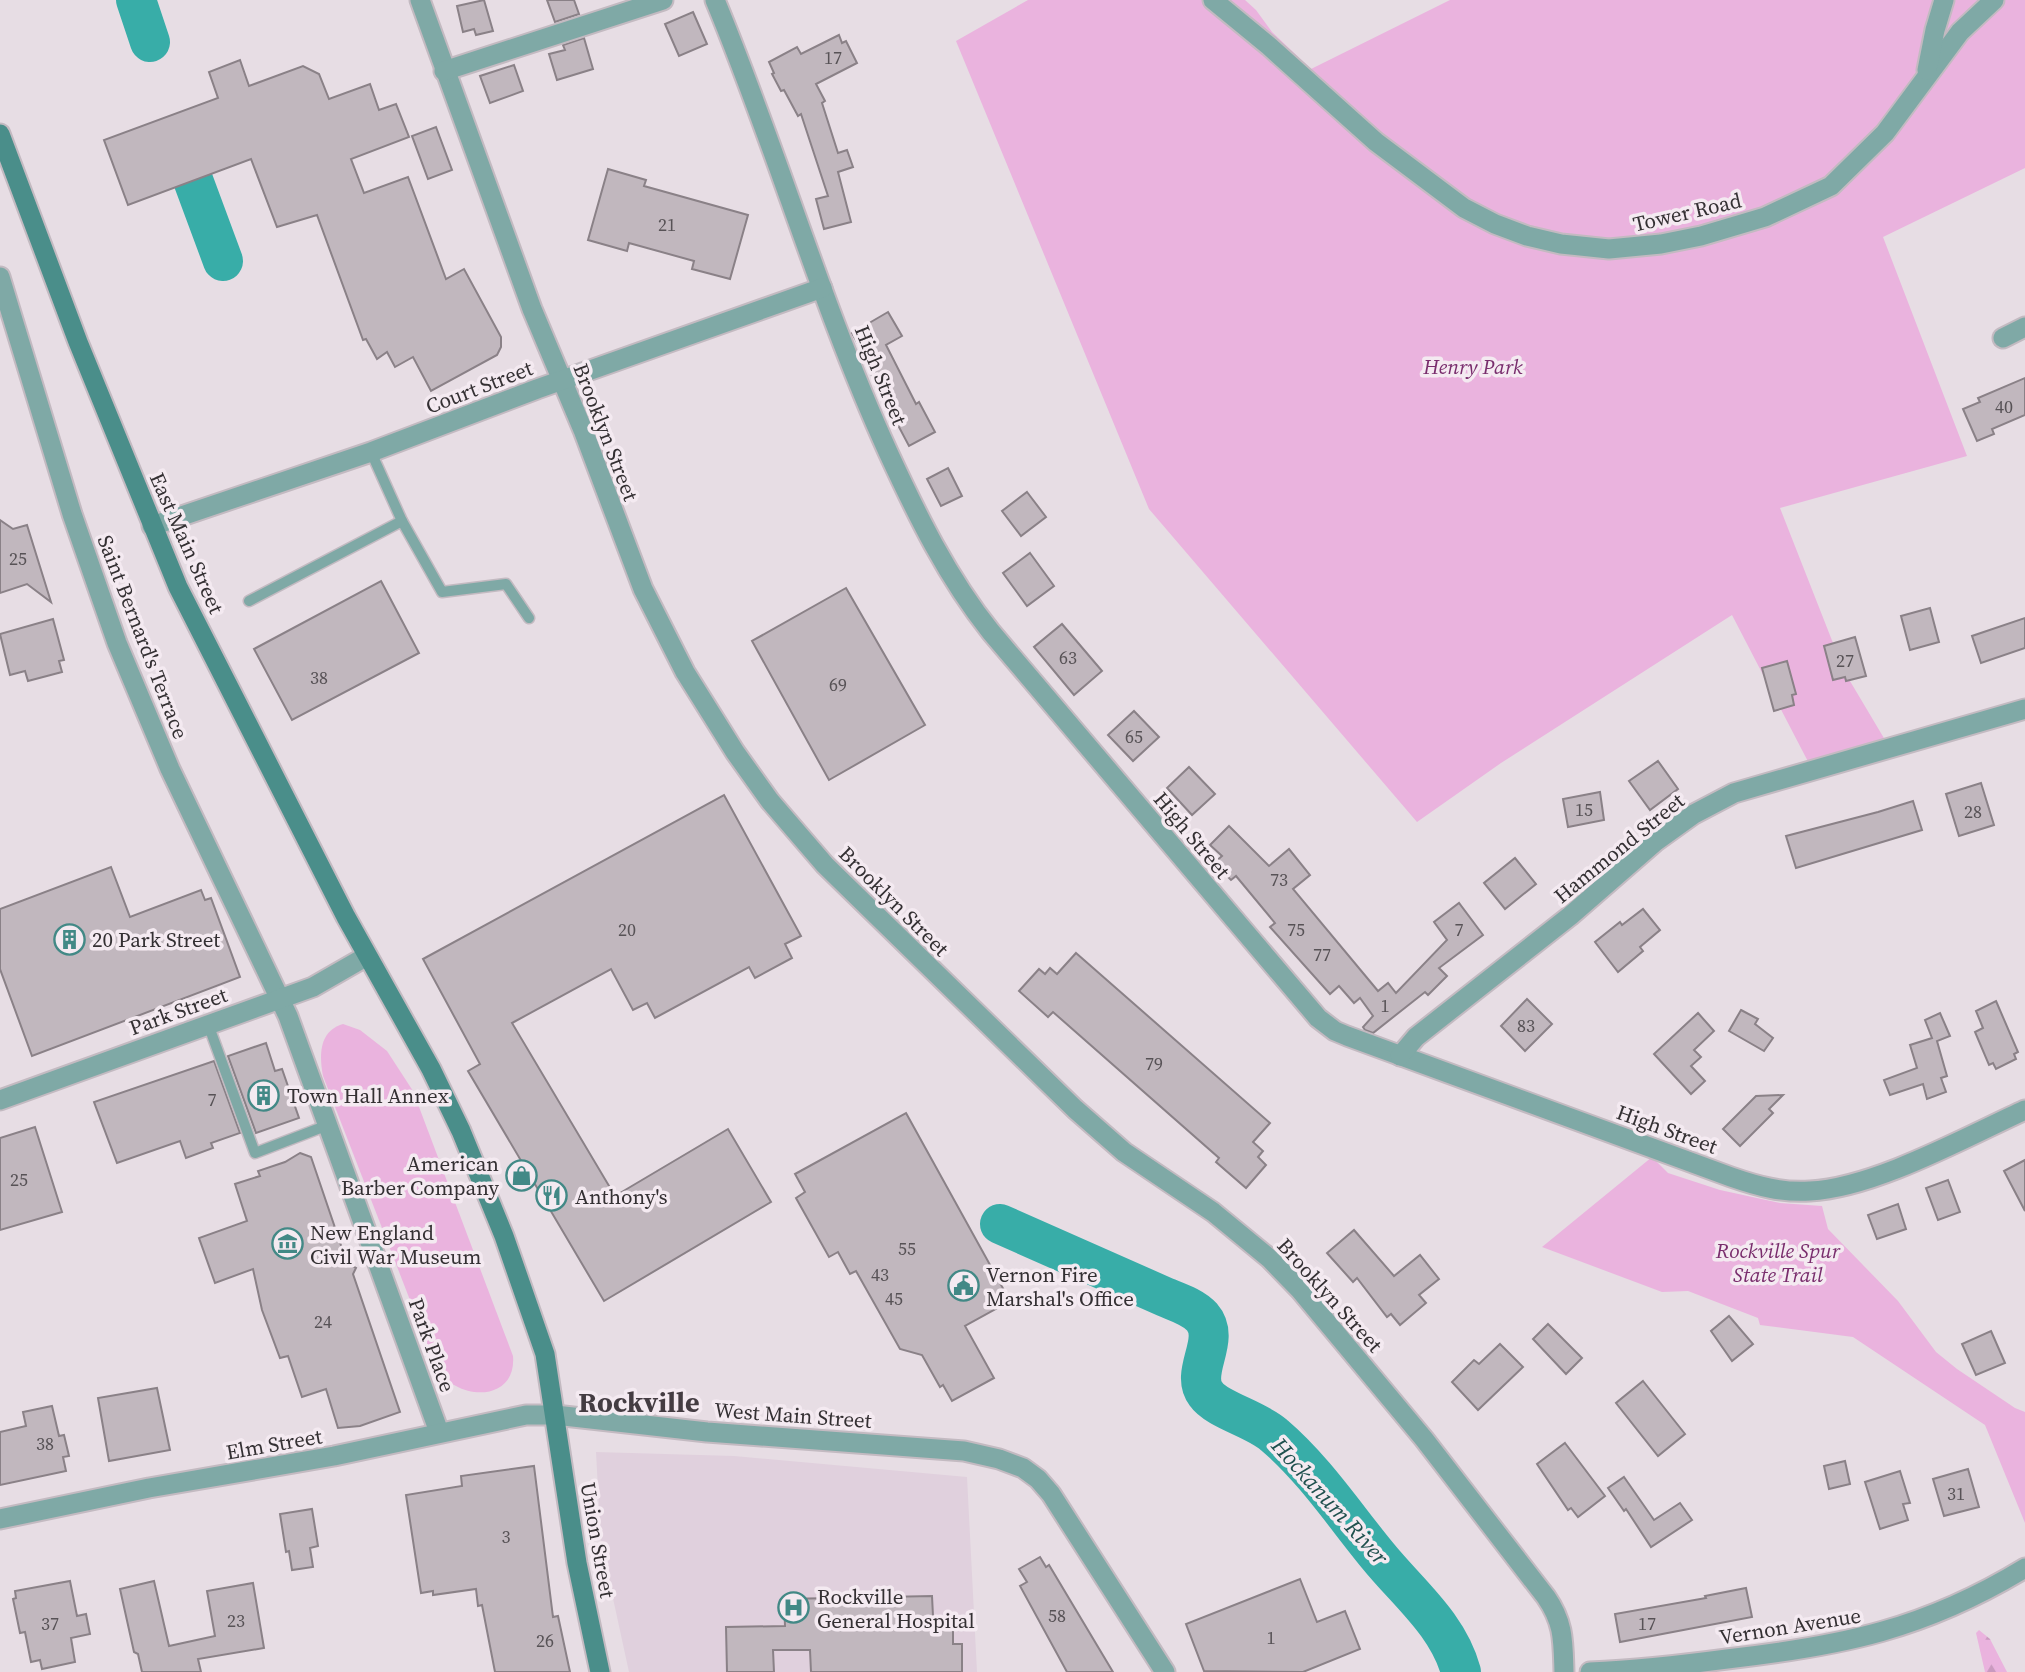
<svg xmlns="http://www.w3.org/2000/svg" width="2025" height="1672" viewBox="0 0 2025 1672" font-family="'Source Serif 4',serif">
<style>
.built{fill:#e0d0dd}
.forest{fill:url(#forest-firs)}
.park{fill:#eab3de}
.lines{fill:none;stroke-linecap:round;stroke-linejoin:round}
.river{stroke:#38ada8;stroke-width:40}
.building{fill:#c1b7be;stroke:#8a8187;stroke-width:2}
.service-casing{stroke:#c3bac1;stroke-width:13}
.minor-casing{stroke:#c3bac1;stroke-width:23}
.tertiary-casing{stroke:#c3bac1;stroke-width:23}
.secondary-casing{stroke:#c3bac1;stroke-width:23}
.service{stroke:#7fa9a6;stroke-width:10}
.minor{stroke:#7fa9a6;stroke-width:19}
.tertiary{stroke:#7fa9a6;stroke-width:19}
.secondary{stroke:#4a8e8a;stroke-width:19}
.labels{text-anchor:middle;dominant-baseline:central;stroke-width:7;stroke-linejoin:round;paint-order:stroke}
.number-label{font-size:18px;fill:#575256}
.street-label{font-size:21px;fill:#343033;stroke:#f4eaf1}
.park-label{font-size:21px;font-style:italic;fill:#792d6d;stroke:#f4eaf1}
.poi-label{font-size:21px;fill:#343033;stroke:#f4eaf1;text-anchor:start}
.water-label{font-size:23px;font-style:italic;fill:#1f504e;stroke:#f4eaf1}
.district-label{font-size:28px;font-weight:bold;fill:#443c42;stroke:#f4eaf1}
</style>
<defs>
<pattern id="forest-firs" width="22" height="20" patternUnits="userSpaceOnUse" patternTransform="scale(1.75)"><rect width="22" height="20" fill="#eab3de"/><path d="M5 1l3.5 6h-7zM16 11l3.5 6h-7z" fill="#c99abf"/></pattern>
</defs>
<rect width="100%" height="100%" fill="#e7dde4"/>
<path class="built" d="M596,1452L734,1456L967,1477L977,1672H629L601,1543Z"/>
<path class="forest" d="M1979,1630L1990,1639L2007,1672H1985L1976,1633Z"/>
<g class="park">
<path d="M1028,0H1245L1256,10L1272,32L1311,69L1450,0H2025V168L1883,237L1967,456L1780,508L1844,671L1894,755L1815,775L1732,615L1501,763L1417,822L1149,509L956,41Z"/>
<path d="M343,1024L360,1030L387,1051L413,1091L513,1356C517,1403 456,1402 436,1367L323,1076C319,1055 319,1031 343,1024Z"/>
<path d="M1652,1157L1668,1173L1720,1190L1780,1203L1822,1206L1828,1229L1898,1301L1936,1352L1957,1369L2015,1408L2025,1412V1523L1985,1425L1853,1337L1760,1325L1758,1318L1688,1291L1662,1292L1542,1247Z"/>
</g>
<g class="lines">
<g class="river">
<path d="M136,0L150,42"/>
<path d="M193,180L223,261"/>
<path d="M1000,1224L1165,1297C1177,1302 1193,1307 1202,1317C1222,1340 1189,1372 1206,1394C1217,1410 1256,1419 1274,1435C1314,1469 1345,1516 1378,1556C1408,1593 1448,1624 1461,1672"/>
</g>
</g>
<g class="building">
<path d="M484,0L493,31L476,35L474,29L463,32L457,6Z"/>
<path d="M547,0H574L579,14L555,22Z"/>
<path d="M693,12L707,44L679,56L665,24Z"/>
<path d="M839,35L842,43L846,41L857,63L816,84L825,101L822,103L838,153L847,150L853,167L838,172L851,222L824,229L816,199L828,196L801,114L798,116L784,90L781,91L772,74L774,73L769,62L797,47L801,54Z"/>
<path d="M584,38L593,69L557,80L549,54L565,50L563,45Z"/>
<path d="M240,60L249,86L303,66L319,74L329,99L370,84L379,110L396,104L409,137L351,159L364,193L408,177L446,279L464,269L501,337V347L497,355L431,391L413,357L395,367L387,352L377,359L366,339L363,340L317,215L277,227L251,159L128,205L104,140L218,98L209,72Z"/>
<path d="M514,65L523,91L490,103L480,76Z"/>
<path d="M436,127L452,170L428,179L412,136Z"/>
<path d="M608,169L646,180L644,186L748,215L730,279L692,269L694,261L629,243L627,251L588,240Z"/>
<path d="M888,312L902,336L886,345L916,404L919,402L935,432L909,446L872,376L875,375L852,333Z"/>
<path d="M2025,378V415L1992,429L1994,434L1977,441L1963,409L1980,402L1978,398Z"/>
<path d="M948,468L962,496L941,506L927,479Z"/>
<path d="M1027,492L1046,517L1021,536L1002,511Z"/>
<path d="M0,520L13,529L27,525L51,602L27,584L0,593Z"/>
<path d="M1030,553L1054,586L1027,606L1003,573Z"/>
<path d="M381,581L419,653L292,720L254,649Z"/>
<path d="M846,588L925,725L829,780L752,641Z"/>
<path d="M1930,608L1939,642L1910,650L1901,616Z"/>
<path d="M2025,618V648L1981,663L1972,636Z"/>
<path d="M53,619L64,660L59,661L62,672L28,681L25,671L10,675L0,634Z"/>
<path d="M1062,624L1102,671L1074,695L1034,647Z"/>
<path d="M1855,637L1866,676L1846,681L1845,677L1833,680L1824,646Z"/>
<path d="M1787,661L1796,694L1792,695L1794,705L1774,711L1762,668Z"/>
<path d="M1134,711L1159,737L1133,761L1108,735Z"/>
<path d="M1658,761L1678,789L1650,810L1629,781Z"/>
<path d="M1189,767L1215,794L1192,815L1167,788Z"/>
<path d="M1981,783L1994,825L1959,836L1946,794Z"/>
<path d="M1600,792L1604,820L1568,827L1563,799Z"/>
<path d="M724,795L801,936L785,944L792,958L755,978L749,967L655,1018L647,1003L633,1010L611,969L512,1023L615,1196L728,1129L771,1202L604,1301L468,1071L480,1064L423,959Z"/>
<path d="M1913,801L1922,830L1796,868L1786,836L1878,812Z"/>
<path d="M1229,826L1269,866L1289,849L1310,875L1293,889L1378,991L1388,983L1396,993L1447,940L1434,922L1459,903L1483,935L1439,968L1447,976L1428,995L1425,992L1373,1033L1365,1030L1363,1027L1373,1016L1360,998L1354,1003L1339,986L1330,994L1270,927L1275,923L1236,876L1231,880L1214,863L1222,856L1210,845Z"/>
<path d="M1515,858L1536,884L1505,909L1484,883Z"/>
<path d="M111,867L130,917L201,890L205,900L211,898L240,977L32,1056L0,969V909Z"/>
<path d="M1643,909L1660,930L1640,947L1643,951L1618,972L1595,942L1620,922L1622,925Z"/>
<path d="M1076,953L1270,1123L1253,1142L1263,1151L1258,1157L1266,1165L1246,1188L1216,1162L1219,1158L1053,1012L1048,1017L1019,991L1039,969L1045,974L1050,968L1057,974Z"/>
<path d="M1527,999L1552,1024L1525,1051L1501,1026Z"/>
<path d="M1996,1001L2018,1052L2014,1054L2016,1059L1996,1069L1993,1063L1989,1065L1975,1032L1983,1028L1976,1011Z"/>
<path d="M1741,1010L1758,1019L1755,1024L1773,1038L1764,1051L1729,1031Z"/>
<path d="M1698,1013L1714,1031L1694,1050L1701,1057L1691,1066L1705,1081L1691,1094L1654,1054Z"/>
<path d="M1940,1013L1950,1036L1937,1041L1947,1076L1941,1078L1946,1092L1927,1099L1923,1084L1890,1095L1884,1080L1917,1068L1910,1045L1932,1038L1925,1020Z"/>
<path d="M266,1043L275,1071L282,1069L299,1118L256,1133L228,1056Z"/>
<path d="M214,1061L240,1133L211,1143L213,1148L186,1158L180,1141L117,1163L94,1102Z"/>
<path d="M1783,1095L1769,1109L1773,1113L1740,1146L1723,1129L1756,1096Z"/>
<path d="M906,1113L1010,1301L965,1326L994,1378L952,1401L943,1385L940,1387L922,1355L900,1349L856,1271L850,1274L838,1252L829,1257L796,1198L805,1192L795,1174Z"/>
<path d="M35,1127L62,1212L0,1230V1138Z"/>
<path d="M300,1153L311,1157L347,1263L356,1268L353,1274L400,1412L360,1426L338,1428L326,1389L302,1397L288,1356L280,1358L262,1310L253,1269L215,1283L199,1238L247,1221L235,1184L260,1176L258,1171L285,1162Z"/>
<path d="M2025,1160V1211L2004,1171Z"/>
<path d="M1948,1180L1960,1212L1938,1220L1926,1188Z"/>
<path d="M1898,1204L1906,1229L1877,1239L1868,1215Z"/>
<path d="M1354,1230L1394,1276L1420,1255L1439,1279L1419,1295L1426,1303L1400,1325L1391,1314L1387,1317L1357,1278L1353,1282L1327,1253Z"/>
<path d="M1729,1316L1753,1344L1732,1361L1711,1331Z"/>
<path d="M1548,1324L1582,1358L1566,1374L1533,1339Z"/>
<path d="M1991,1331L2005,1363L1976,1375L1962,1344Z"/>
<path d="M1500,1344L1523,1367L1478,1410L1452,1382L1474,1360L1479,1364Z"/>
<path d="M1643,1381L1685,1434L1658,1456L1616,1403Z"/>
<path d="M157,1388L170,1450L109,1461L98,1398Z"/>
<path d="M52,1406L59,1436L64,1435L69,1456L63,1457L66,1471L0,1485V1432L26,1426L23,1412Z"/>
<path d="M1565,1443L1605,1496L1578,1517L1571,1508L1568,1510L1537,1464Z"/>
<path d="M1845,1461L1850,1484L1829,1489L1824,1466Z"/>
<path d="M534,1466L553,1617L558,1616L570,1672H495L482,1605L478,1606L476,1589L433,1595V1591L421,1593L406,1495L462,1486L461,1476Z"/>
<path d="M1968,1469L1979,1507L1944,1516L1933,1479Z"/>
<path d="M1900,1471L1910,1503L1903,1504L1908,1520L1880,1529L1865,1482Z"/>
<path d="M1624,1477L1654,1520L1680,1503L1692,1520L1651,1547L1626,1509L1624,1511L1608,1488Z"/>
<path d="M312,1509L318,1546L310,1548L313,1567L292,1570L289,1551L286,1552L280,1514Z"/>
<path d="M1040,1557L1046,1567L1049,1565L1113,1672H1067L1020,1586L1027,1582L1019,1569Z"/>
<path d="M1300,1579L1317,1622L1345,1611L1360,1649L1303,1672L1204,1671L1186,1624Z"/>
<path d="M70,1581L77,1616L86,1614L90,1634L71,1638L75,1662L42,1669L40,1660L31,1662L25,1632L20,1633L13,1599L16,1598L15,1591Z"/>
<path d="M154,1581L169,1646L215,1636L207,1591L253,1583L264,1648L198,1659L201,1672H142L138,1654L134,1652L120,1589Z"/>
<path d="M1746,1588L1752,1617L1620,1642L1615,1614L1706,1598L1705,1596Z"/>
<path d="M932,1596L933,1616H939V1619H953V1644H962V1672H811L810,1650H773L774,1672H727L726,1627L785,1626L784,1599Z"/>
</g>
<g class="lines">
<defs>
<g id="service">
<path d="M371,452L402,521L442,592L506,584L529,618"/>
<path d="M249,601L402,521"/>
<path d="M208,1024L255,1153L328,1125"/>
</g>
<g id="minor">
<path d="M420,0L532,309L583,430L643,589L685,672L735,752L770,801L825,865L1075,1109L1124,1152L1213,1212L1270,1259L1300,1290L1424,1439L1546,1597C1564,1623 1563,1641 1564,1672"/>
<path d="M715,0C777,149 821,305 888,452C917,515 947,577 991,632L1318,1018L1335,1031L1347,1036L1731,1177C1757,1186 1782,1193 1810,1191C1874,1188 1966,1137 2025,1110"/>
<path d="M1213,0L1269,46L1376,142L1464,208L1495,224L1527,236L1561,244L1609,249L1661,244L1701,236L1765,217L1831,186L1885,133L1960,32L1994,0"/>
<path d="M1927,70L1935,30L1944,0"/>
<path d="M444,71L663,0"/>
<path d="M0,277L72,514L117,643L170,769L288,1016L439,1432"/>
<path d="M2003,338L2025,327"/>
<path d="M152,526L371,452L537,389L822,288"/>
<path d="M1400,1056L1416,1037L1570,916L1655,842L1694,814L1734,793L2025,709"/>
<path d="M0,1100L313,987L367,956"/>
<path d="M555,1415L707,1432L964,1451L999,1459L1023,1468L1038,1479L1051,1494L1165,1672"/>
<path d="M1590,1672C1636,1670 1682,1665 1727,1659C1842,1646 1925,1629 2025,1568"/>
</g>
<path id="tertiary" d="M0,1519L149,1488L334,1456L526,1415H555"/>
<path id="secondary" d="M0,134L78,342L178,587L346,917L431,1069L461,1131L504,1236L545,1354L577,1563L600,1672"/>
</defs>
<use href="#service" class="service-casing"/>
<use href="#minor" class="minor-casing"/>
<use href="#tertiary" class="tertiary-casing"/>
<use href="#secondary" class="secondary-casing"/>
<use href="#service" class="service"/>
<use href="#minor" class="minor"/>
<use href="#tertiary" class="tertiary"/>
<use href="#secondary" class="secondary"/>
</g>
<defs>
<symbol id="building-ring" viewBox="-11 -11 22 22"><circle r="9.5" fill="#f4eaf1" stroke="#428986" stroke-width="1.5"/><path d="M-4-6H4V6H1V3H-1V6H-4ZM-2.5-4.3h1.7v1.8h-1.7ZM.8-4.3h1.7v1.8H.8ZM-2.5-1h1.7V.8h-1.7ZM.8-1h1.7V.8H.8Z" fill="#428986"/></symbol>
<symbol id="shop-ring" viewBox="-11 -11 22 22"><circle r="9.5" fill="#f4eaf1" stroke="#428986" stroke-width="1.5"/><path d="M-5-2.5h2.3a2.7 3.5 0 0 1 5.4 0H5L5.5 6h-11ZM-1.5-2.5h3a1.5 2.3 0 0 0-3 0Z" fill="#428986"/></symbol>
<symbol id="restaurant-ring" viewBox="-11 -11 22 22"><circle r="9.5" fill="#f4eaf1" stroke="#428986" stroke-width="1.5"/><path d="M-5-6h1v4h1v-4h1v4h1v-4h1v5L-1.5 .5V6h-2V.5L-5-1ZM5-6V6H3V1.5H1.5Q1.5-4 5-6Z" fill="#428986"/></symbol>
<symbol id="museum-ring" viewBox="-11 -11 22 22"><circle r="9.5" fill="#f4eaf1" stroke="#428986" stroke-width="1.5"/><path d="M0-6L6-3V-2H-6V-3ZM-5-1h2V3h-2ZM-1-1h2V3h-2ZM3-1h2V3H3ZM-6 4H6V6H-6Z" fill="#428986"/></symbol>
<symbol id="civic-ring" viewBox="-11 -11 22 22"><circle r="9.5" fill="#f4eaf1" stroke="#428986" stroke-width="1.5"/><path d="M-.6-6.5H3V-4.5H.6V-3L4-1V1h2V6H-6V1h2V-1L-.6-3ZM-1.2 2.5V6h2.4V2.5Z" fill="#428986"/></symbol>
<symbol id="hospital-ring" viewBox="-11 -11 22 22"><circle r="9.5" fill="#f4eaf1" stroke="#428986" stroke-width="1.5"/><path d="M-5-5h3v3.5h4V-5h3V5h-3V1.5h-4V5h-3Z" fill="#428986"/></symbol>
</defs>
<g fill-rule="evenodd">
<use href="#building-ring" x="52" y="922" width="35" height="35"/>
<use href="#building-ring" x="246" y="1078" width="35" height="35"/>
<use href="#shop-ring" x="504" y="1158" width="35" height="35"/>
<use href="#restaurant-ring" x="534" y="1178" width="35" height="35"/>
<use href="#museum-ring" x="270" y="1226" width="35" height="35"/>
<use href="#civic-ring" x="946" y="1268" width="35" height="35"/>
<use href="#hospital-ring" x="776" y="1590" width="35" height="35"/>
</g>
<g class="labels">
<g class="number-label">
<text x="833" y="57">17</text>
<text x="667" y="224">21</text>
<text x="2004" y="406">40</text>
<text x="18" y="558">25</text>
<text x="1068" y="657">63</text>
<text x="1845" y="660">27</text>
<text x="319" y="677">38</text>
<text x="838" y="684">69</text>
<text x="1134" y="736">65</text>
<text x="1584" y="809">15</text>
<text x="1973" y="811">28</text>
<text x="1279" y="879">73</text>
<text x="627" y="929">20</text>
<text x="1296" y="929">75</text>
<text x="1459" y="929">7</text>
<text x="1322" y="954">77</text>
<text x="1385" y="1005">1</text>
<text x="1526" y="1025">83</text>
<text x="1154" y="1063">79</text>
<text x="212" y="1099">7</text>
<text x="19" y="1179">25</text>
<text x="907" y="1248">55</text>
<text x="880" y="1274">43</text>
<text x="894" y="1298">45</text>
<text x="323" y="1321">24</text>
<text x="45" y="1443">38</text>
<text x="1956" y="1493">31</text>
<text x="506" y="1536">3</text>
<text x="1057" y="1615">58</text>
<text x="236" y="1620">23</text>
<text x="50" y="1623">37</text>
<text x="1647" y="1623">17</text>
<text x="1271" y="1637">1</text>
<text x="545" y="1640">26</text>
</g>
<g class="street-label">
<text transform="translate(1687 212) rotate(-13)">Tower Road</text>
<text transform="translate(881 375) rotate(68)">High Street</text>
<text transform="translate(479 387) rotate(-21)">Court Street</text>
<text transform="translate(606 432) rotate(69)">Brooklyn Street</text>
<text transform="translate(187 543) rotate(66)">East Main Street</text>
<text transform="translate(143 637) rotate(69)">Saint Bernard's Terrace</text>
<text transform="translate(1192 835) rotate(50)">High Street</text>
<text transform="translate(1619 848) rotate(-39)">Hammond Street</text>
<text transform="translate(894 901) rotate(45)">Brooklyn Street</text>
<text transform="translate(178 1011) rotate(-20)">Park Street</text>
<text transform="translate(1667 1129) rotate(20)">High Street</text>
<text transform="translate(1330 1295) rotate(48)">Brooklyn Street</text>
<text transform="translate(432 1345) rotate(70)">Park Place</text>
<text transform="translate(793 1415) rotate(4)">West Main Street</text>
<text transform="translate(274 1444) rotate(-10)">Elm Street</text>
<text transform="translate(598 1540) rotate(80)">Union Street</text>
<text transform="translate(1790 1626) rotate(-9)">Vernon Avenue</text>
</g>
<g class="park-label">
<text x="1473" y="366">Henry Park</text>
<text x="1778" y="1250">Rockville Spur<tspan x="1778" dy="24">State Trail</tspan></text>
</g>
<g class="poi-label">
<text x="92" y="939">20 Park Street</text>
<text x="287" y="1095">Town Hall Annex</text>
<text x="499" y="1163" text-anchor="end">American<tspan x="499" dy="24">Barber Company</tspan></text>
<text x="575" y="1196">Anthony's</text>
<text x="310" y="1232">New England<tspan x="310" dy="24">Civil War Museum</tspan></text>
<text x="986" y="1274">Vernon Fire<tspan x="986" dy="24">Marshal's Office</tspan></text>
<text x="817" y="1596">Rockville<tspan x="817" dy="24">General Hospital</tspan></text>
</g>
<g class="water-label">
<text transform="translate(1330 1501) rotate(48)">Hockanum River</text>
</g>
<g class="district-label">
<text x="639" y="1402">Rockville</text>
</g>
</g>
</svg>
